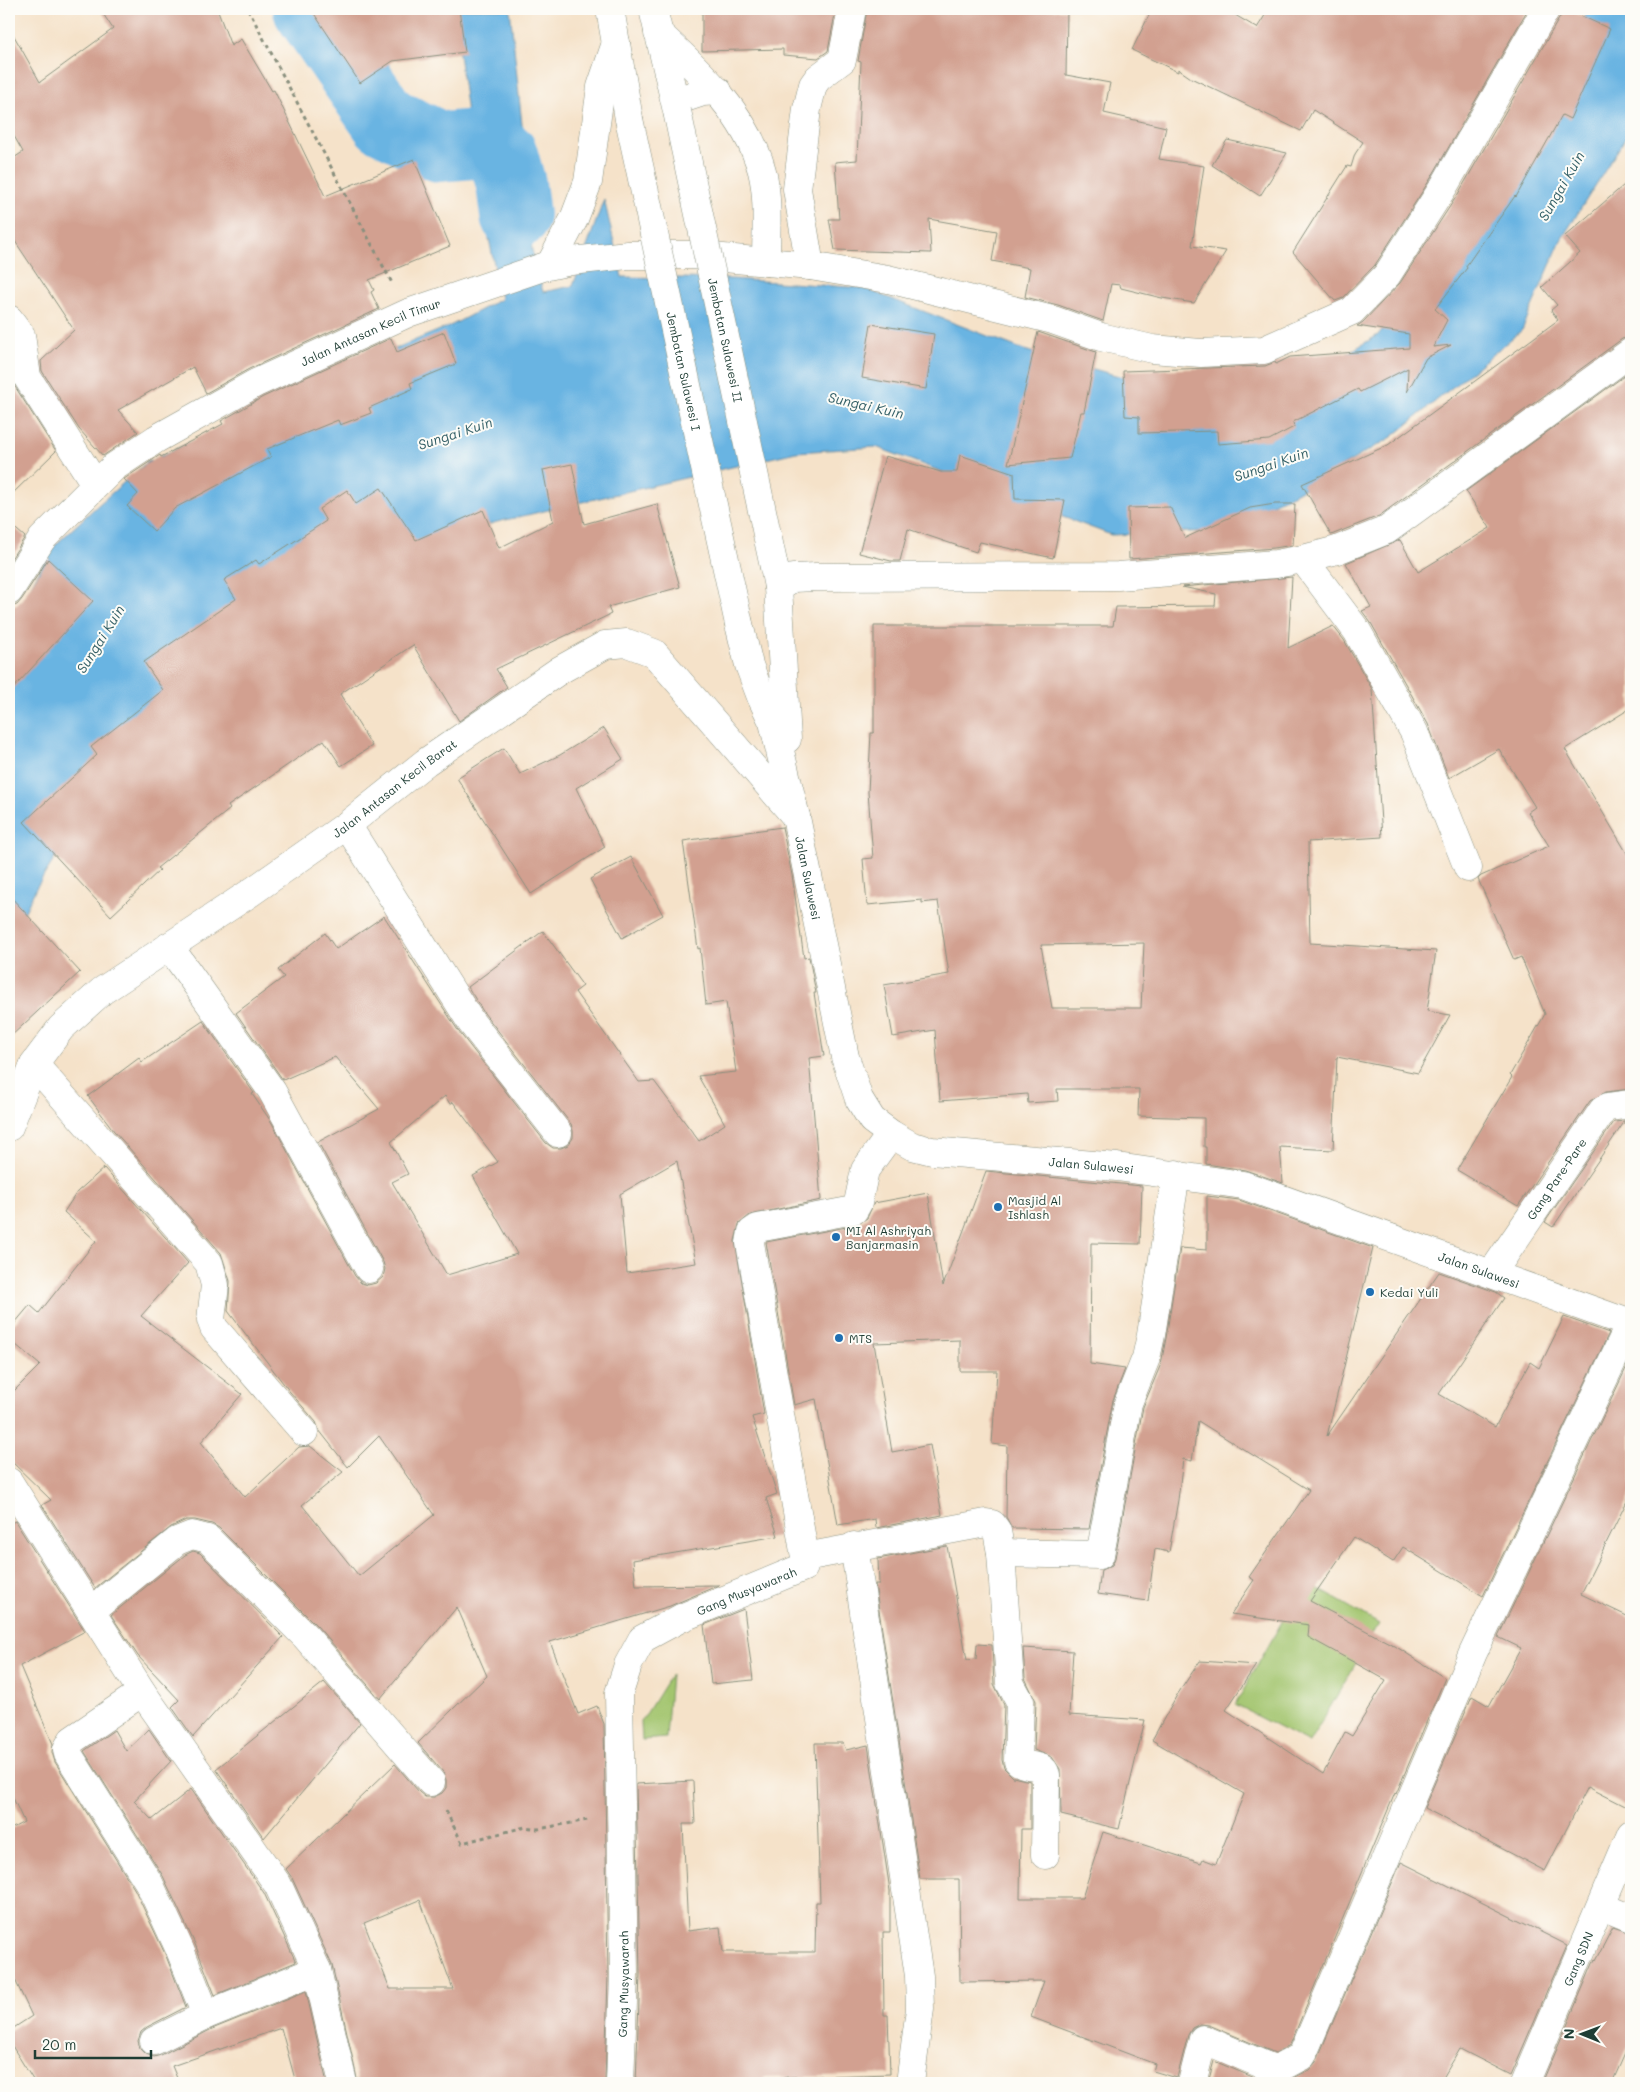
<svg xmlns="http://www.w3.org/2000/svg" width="1640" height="2092" viewBox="0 0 1640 2092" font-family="Mali,sans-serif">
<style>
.green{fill:#a3c56e;stroke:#618151}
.water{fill:#69b4e2;stroke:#44788b}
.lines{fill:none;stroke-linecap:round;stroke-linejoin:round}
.river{stroke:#69b4e2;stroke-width:70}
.building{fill:#d2a090;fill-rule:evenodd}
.minor-casing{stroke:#8a907e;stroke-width:29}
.tertiary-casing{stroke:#8a907e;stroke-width:29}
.secondary-casing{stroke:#8a907e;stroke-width:29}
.path{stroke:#8a907e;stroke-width:3;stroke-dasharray:4 4;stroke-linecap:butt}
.minor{stroke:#fff;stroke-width:28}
.tertiary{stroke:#fff;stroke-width:28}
.secondary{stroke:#fff;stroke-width:28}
.secondary-bridge-casing{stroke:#8a907e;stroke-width:29;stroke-linecap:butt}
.secondary-bridge{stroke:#fff;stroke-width:28}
.poi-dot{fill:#1f6fb2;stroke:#fdfcf7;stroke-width:2}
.labels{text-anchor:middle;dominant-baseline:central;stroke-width:4;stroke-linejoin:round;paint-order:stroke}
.street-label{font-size:12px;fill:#1f3d34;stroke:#fdfcf7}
.poi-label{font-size:12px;fill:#1f3d34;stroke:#fdfcf7;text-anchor:start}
.water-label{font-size:14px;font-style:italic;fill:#356168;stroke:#fdfcf7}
</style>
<rect width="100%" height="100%" fill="#fdfcf7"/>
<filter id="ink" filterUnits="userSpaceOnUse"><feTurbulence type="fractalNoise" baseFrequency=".02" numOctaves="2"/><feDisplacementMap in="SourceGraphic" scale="10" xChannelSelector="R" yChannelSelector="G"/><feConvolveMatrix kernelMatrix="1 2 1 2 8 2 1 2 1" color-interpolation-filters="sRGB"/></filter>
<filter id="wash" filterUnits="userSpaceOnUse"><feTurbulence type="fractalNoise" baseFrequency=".0096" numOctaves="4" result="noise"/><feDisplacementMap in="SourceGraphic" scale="20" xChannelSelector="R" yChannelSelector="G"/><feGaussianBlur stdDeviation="1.12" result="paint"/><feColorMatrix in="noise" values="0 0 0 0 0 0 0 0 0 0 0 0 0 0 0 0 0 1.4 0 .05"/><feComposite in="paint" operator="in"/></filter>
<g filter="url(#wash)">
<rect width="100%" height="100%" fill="#f5e2c9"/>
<g class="green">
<path d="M1305,1581L1379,1624L1309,1743L1235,1705Z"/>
<path d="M671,1674L666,1738L642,1740L641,1722Z"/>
</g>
<path class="water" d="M453,9H510L524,144L525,190L532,250L543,292L573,286L604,199L622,277L732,279L863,288L1024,350L1181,393L1333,362L1378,335L1433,265L1542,104L1589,9H1631V129L1561,240L1522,330L1392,437L1294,494L1214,531L1111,535L876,447L796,452L497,522L350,568L150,709L36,888L9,945V627L51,549L97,506L146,463L346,369L452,325L501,299L473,158Z"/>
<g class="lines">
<path class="river" d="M308,9L385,120L440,147L486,143L503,155L511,184L515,215"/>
</g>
<g id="blocks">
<g class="building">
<path d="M100,9H217L231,46L241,39L272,91L274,90L325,196L414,159L450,246L369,280L374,290L371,292L379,309L249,369L206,393L193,367L118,410L138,432L103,456L79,429L42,371L41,361L74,330L9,232V161L23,152L9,127V27L40,82L113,29Z"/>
<path d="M311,9H459L465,52L393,61L360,83Z"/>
<path d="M702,9H836L828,51L818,58L783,55V49L702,51Z"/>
<path d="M867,9L1067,10L1066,75L1110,83L1104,113L1166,127L1159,159L1204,166L1192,246L1226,251L1194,303L1162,298L1121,288L1120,285L1111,284L1103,321L1058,305L1025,297L1030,268L992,261L997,231L929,219L931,253L835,250L829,219H839L835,162L857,160L861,62L858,61Z"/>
<path d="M1152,9H1225L1257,28L1269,9H1528L1431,178L1375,265L1343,298L1335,301L1293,252L1347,166L1351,167L1355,154L1363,142L1313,110L1301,131L1191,78L1178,69V72L1132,50Z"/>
<path d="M1562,9H1566L1610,29L1570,119L1562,115L1516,197L1515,196L1466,266L1467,268L1435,309L1447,320L1433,347L1451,345L1426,358L1407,392L1408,368L1360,392L1358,389L1293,422L1294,427L1269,440L1218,444L1217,431L1139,433V417L1125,416L1123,371L1265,366L1275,362L1276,364L1290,357L1409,348V334L1357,326L1363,322L1400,283L1458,194L1560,17Z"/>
<path d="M1227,140L1287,153L1260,196L1212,165Z"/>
<path d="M1631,179V337L1622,339L1379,516L1331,535L1302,484L1388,445L1558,320L1551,310L1557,305L1542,287L1580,253L1565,236Z"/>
<path d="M871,324L934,334L926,389L862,378Z"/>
<path d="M444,332L456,364L410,383L412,389L369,408L371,413L340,425L338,420L267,449L271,457L175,508L154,531L127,506L138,494L124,479L160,455L161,457L223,424L221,421L263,397L391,338L397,352Z"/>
<path d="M1038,332L1096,352L1084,412H1081L1070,458L1008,464Z"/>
<path d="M9,360L14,385L56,451L9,497Z"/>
<path d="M1631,371V708L1565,749L1631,860V1089L1606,1092L1590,1101L1518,1206L1457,1170L1512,1077L1510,1075L1545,1014L1521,957L1514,960L1478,879L1481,876L1549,846L1528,812L1535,807L1499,749L1449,778L1428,724L1371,623L1362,611L1371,607L1346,563L1400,540L1418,572L1490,528L1466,491Z"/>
<path d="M960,455L1014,473L1015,499L1065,500L1053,558L980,542L976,552L908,529L900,561H891L859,553L885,456L941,472H957Z"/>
<path d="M572,464L584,524L657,504L680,587L608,607L611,614L496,669L507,687L459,721L413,645L340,694L372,746L341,766L324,740L228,806L230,809L157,868L160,870L111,916L24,822L97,755L91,747L163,690L144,662L236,599L224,580L256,560L259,564L326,521L319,509L347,490L356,504L381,488L416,540L483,510L499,548L553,521L543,470Z"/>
<path d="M1275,504H1295L1293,545L1274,548L1129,559L1128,508L1170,507L1185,538L1250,508Z"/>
<path d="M9,523L25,537L9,562Z"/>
<path d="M48,559L93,601L9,693V607L17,605L22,599Z"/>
<path d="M1292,577L1288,648L1333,626L1344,640L1372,689L1382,837L1308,842L1310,943L1436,951L1427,1011L1450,1015L1418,1073L1337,1057L1333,1150L1280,1147L1283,1183L1245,1170L1206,1164V1147H1204V1118L1138,1116L1139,1089H1057L1058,1101L1028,1103L1027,1094L940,1101L935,1030L893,1037L884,985L949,974L938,901L922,903V900L867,905L863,859L873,858L868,792L871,733H874V626H1113L1116,607L1215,606L1216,594L1182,587ZM1144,943L1141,1008H1052L1041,945Z"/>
<path d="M604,728L623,759L576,788L605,847L531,894L457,778L504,748L520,774L560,755Z"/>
<path d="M782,827L792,875L804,958L809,957L816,993H814L824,1056L809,1058L821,1200L750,1215L739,1224L735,1241L764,1414L752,1417L777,1494L766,1498L778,1536L633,1560L636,1586L719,1585L670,1606L550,1642L578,1714L597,1706L604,1724L608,1974L605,2083H358L332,1965L292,1878L286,1869L395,1764L419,1792L425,1797H434L442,1793L446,1788V1780L443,1772L418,1743L487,1676L457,1607L380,1699L317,1626L219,1528L212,1524L195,1520H186L171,1527L95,1588L42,1505L51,1500L9,1459V1396L40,1365L9,1339V1330L30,1305L39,1313L96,1241L64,1212L77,1192L104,1168L188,1263L141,1316L242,1394L201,1442L245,1497L299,1447L310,1446L343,1472L302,1505L359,1576L434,1515L379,1436L348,1467L319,1430L316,1422L290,1392L228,1311L230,1281L221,1253L114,1131L88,1096L139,1058L142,1062L203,1021L254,1093L252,1094L272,1123L355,1276L361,1283L368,1285L376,1283L383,1277L385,1269L383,1262L318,1142L379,1109L335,1057L283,1080L236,1013L284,977L278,970L325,933L336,949L384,916L459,1032L546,1143L553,1148H561L568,1145L573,1138V1131L571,1124L484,1013L468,987L543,931L583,986L575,992L639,1082L654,1081L699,1141L725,1124L698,1076L736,1072L726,1002L706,1005L700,948L698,949L683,841ZM445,1096L450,1104L453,1102L498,1162L473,1176L517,1254L447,1275L392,1182L408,1174L391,1142ZM677,1161L696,1263L627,1273L620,1194ZM420,1900L453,1989H390L364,1923Z"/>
<path d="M631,857L663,915L622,938L590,879Z"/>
<path d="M9,895L80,972L9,1038Z"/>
<path d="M1625,1121L1553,1227L1545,1222L1614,1122Z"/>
<path d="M986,1171L1142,1186L1140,1244L1091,1243L1090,1364L1125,1369L1113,1400L1089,1529L1012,1528L1006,1517L1007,1446L992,1444L997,1371H960V1340L874,1343L892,1452L930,1445L942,1515L876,1528L875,1519L838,1525L816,1399L794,1405L766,1242L857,1225L867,1218L874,1203L928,1193L943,1286Z"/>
<path d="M1207,1196L1239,1200L1373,1248L1327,1436L1439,1272L1496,1292L1504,1298L1439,1394L1495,1427L1530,1362L1539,1368L1564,1317L1609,1333L1483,1596L1403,1547L1393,1562L1354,1537L1310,1601L1395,1646L1445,1678L1396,1794L1395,1793L1290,2045L1275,2053L1209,2025L1200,2024L1192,2028L1188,2035L1177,2078L1153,2071L1155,2064L1031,2017L1044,1981L960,1982L959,1879H920L875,1584H879L878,1559L947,1546L967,1660L976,1659L977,1644L992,1645L994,1684L1004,1705L1002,1760L1004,1768L1013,1777L1030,1781V1829H1021L1020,1898H1082L1103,1832L1201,1863L1203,1859L1216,1864L1244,1794L1152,1740L1177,1695L1200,1661L1256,1665L1226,1710L1323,1774L1345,1732L1352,1736L1386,1680L1308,1637L1309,1625L1231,1614L1254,1580L1249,1577L1309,1490L1198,1421L1192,1461L1183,1459L1178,1500L1169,1552L1155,1549L1148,1601L1098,1594L1101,1570L1112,1565L1115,1558L1143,1407L1161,1364L1166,1338L1180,1248L1207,1250Z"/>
<path d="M1631,1358V1493L1581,1594L1631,1618V1809L1588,1787L1545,1871L1424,1808L1472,1696L1489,1706L1521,1648L1498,1637Z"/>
<path d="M15,1521L85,1631L20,1666L53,1744L52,1752L55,1762L135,1890L166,1956L186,2007L147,2027L141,2032L138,2041L140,2048L146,2054L154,2057L161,2055L212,2029L306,1991L327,2083H296L281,2028L172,2066L179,2083H35L9,2041V2031L32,2016L9,1967V1830L24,1822L9,1789V1524Z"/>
<path d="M193,1551L200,1553L283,1637L193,1737L172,1707L179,1700L138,1656L111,1615L185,1555Z"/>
<path d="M744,1609L753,1680L711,1684L704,1625Z"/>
<path d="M1023,1648L1073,1651L1069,1715L1145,1720L1119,1829L1061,1815L1060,1769L1052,1757L1034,1750L1036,1701L1025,1678Z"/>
<path d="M324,1682L360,1723L264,1838L216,1769Z"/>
<path d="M149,1729L171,1761L134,1801L152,1820L191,1789L264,1893L296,1962L215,1995L195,1944L163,1876L84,1751L114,1730L126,1751Z"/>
<path d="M815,1743H843L846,1750L868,1745L890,1891V1932H883L884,2015H888L890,2074L763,2078L764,2081L726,2083H636L640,1974L636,1784L693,1781L695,1824H683L688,1931L720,1927L723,1952H815L816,1902H820Z"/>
<path d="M1401,1862L1567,1945L1511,2075L1460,2049L1440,2083H1284L1309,2070L1316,2062Z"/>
<path d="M1613,1927L1631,1933V2040L1612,2083H1542L1595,1959L1596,1960Z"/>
<path d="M1214,2061L1267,2083H1208Z"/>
</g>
</g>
</g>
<g filter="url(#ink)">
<use href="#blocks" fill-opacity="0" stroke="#8a907e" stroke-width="1"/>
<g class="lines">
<defs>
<g id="minor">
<path d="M810,266L797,189L807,109L813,85L818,78L842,60L852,9"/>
<path d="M9,319L21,335L27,377L95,484"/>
<path d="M1303,559L1357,631L1414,732L1468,868"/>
<path d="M347,825L471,1022L558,1133"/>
<path d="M169,946L272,1091L369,1269"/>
<path d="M34,1064L209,1263L215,1285L211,1320L214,1328L304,1432"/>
<path id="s1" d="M1492,1273L1603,1110L1608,1107L1631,1104"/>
<path d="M9,1482L142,1692L278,1885L317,1970L343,2083"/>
<path d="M854,1546L919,1976L920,2009L910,2083"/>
<path d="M1001,1553L1100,1555L1128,1403L1146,1358L1151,1335L1176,1174"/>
<path d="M805,1557L986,1523L992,1524L997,1531L1001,1553L1010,1683L1020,1701L1018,1761C1027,1769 1043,1762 1046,1775L1045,1855"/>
<path d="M91,1611L177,1541L192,1535L208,1539L306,1637L431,1782"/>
<path d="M142,1692L72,1740L67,1749L68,1754L149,1883L180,1950L206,2015L154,2041"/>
<path d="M1602,1906L1631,1918"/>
<path d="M206,2015L317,1970"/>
<path id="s2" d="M620,2083L624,1974L619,1693L628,1665L642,1639L681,1618L804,1567L805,1557L750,1243L752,1232L758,1228L854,1210L858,1203L865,1170L891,1134"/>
<path d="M1192,2083L1203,2039L1276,2070L1302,2056L1473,1653L1630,1324"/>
<path id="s3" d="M1525,2083L1631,1834"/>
</g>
<g id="tertiary">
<path d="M658,33C699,70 747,115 762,171C769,198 766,234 766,262"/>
<path d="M676,101L703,92L718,91"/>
<path d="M550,265L574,219L588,182L601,87L616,43"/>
<path d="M778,587L793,578L816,577L1118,576L1276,564L1303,559L1337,550L1387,530L1631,352"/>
<path id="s4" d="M9,591L42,539L114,467L156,439L256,383L408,313L543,267L571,261L628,255H691L810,266L888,279L1053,320L1101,337L1152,349L1201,353L1264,350L1352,311L1387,275L1444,186L1546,9"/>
<path id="s5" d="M9,1127L34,1064L61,1028L102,991L250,893L347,825L426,762L560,670L605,645L627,643L654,653L796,817"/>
</g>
<g id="secondary">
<path d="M610,9L629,119"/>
<path d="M653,9L677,111"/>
<path d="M774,567L778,587L787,739"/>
<path id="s6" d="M739,624L749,665L761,697L773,722L796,817L845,1057L859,1099L872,1120L891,1134L912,1146L932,1151L1117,1167L1243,1185L1631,1324"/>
</g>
</defs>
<use href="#minor" class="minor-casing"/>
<use href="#tertiary" class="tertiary-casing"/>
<use href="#secondary" class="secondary-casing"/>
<g class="path">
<path d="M248,9L392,283"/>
<path d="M446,1811L462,1843L525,1827L538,1829L588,1820"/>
</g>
<use href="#minor" class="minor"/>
<use href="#tertiary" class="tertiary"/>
<use href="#secondary" class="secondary"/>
<defs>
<g id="secondary-bridge">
<path id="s7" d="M677,111L774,567"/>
<path id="s8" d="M629,119L739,624"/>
</g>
</defs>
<use href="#secondary-bridge" class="secondary-bridge-casing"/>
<use href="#secondary-bridge" class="secondary-bridge"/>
</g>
</g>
<g class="poi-dot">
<circle cx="998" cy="1207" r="5"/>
<circle cx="836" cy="1237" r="5"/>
<circle cx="1370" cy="1292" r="5"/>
<circle cx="839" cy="1338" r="5"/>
</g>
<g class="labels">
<g class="street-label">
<text stroke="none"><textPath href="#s4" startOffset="454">Jalan Antasan Kecil Timur</textPath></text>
<text stroke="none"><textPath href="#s7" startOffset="234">Jembatan Sulawesi II</textPath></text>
<text stroke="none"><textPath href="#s8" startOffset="258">Jembatan Sulawesi I</textPath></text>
<text stroke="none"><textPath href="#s5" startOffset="524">Jalan Antasan Kecil Barat</textPath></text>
<text stroke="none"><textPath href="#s6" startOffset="264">Jalan Sulawesi</textPath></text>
<text stroke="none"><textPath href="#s6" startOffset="744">Jalan Sulawesi</textPath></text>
<text stroke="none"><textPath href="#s1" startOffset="114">Gang Pare-Pare</textPath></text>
<text stroke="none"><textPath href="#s6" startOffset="1148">Jalan Sulawesi</textPath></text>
<text stroke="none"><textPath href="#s2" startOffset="564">Gang Musyawarah</textPath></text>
<text stroke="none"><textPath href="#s3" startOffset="135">Gang SDN</textPath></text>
<text stroke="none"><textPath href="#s2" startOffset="99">Gang Musyawarah</textPath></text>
</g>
<g class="poi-label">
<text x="1008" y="1200">Masjid Al<tspan x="1008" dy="14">Ishlash</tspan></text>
<text x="846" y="1230">MI Al Ashriyah<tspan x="846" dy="14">Banjarmasin</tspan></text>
<text x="1380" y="1292">Kedai Yuli</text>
<text x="849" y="1338">MTS</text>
</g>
<g class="water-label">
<text transform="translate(1561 186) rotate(-60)">Sungai Kuin</text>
<text transform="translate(866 405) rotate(13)">Sungai Kuin</text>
<text transform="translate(455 433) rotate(-18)">Sungai Kuin</text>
<text transform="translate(1271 464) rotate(-19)">Sungai Kuin</text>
<text transform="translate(100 639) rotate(-58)">Sungai Kuin</text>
</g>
</g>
<rect width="1640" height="2092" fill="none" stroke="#fdfcf7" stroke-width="30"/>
<g transform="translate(1582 2034) rotate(271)" stroke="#fdfcf7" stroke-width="4" paint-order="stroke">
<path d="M0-4L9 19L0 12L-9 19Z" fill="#1f3d34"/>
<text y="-8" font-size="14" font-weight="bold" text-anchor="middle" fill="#1f3d34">N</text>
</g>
<path d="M35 2050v8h116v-8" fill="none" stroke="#1f3d34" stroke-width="2.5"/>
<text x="42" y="2050" font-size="15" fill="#1f3d34" stroke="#fdfcf7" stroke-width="4" paint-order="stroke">20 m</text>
</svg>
